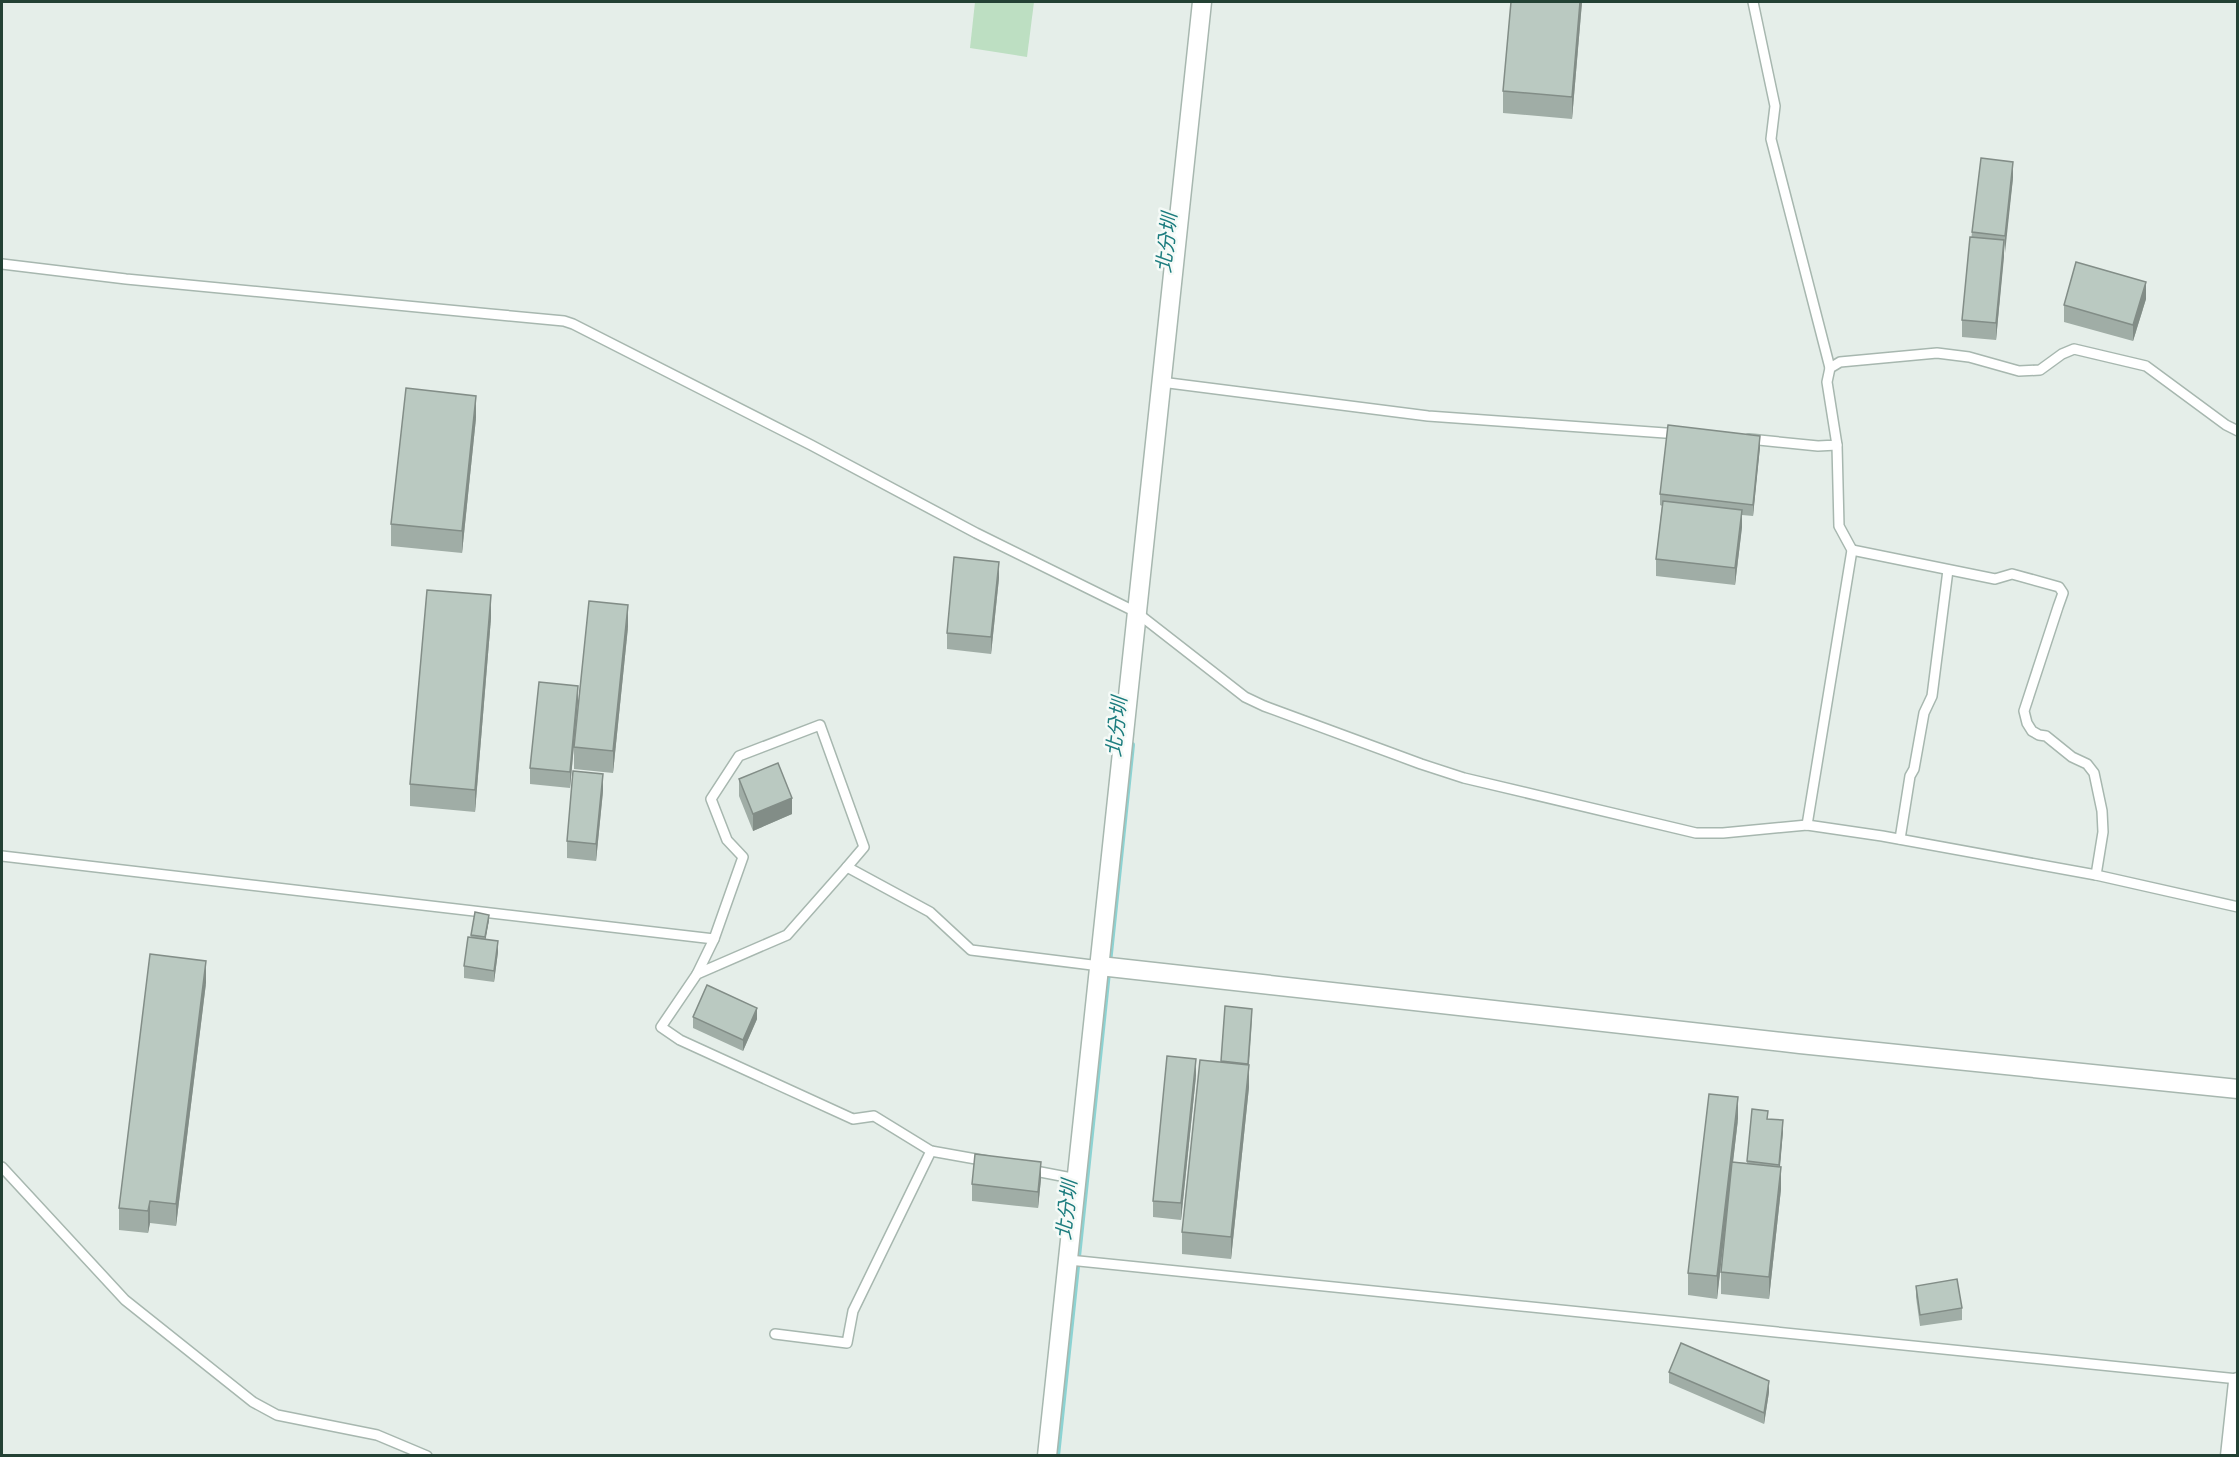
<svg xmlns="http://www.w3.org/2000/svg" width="2239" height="1457" viewBox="0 0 2239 1457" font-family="'Asap Condensed','Noto Sans TC',sans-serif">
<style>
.green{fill:#bddfc2}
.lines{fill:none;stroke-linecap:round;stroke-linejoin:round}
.stream{stroke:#8cd3d3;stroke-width:6}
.service-casing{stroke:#a7b7af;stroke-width:12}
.minor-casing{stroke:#a7b7af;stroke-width:21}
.tertiary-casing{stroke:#a7b7af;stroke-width:21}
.service{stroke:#fff;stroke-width:9}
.minor{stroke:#fff;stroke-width:18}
.tertiary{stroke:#fff;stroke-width:18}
.wall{fill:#a0ada6}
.shaded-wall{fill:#828d87}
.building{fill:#bac9c1;stroke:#828d87;stroke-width:1.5}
.labels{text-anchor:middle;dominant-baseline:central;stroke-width:5;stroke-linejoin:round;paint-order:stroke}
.water-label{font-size:20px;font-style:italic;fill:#1b7c7e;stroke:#f5faf7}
</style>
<rect width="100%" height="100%" fill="#e5eee9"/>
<path class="green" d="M975,2H1034L1027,57L970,48Z"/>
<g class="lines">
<path class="stream" d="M1057,1456L1132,745"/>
<defs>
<g id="service">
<path d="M1753,2L1775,106L1771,139L1830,368"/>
<path d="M2,264L126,279L490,314L564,321L573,324L811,445L976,533L1136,612L1245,697L1264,706L1421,764L1464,778L1696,833H1723L1807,825L1882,836L2096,875L2238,907"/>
<path d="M1161,382L1428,416L1679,434"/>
<path d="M1749,439L1818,446L1837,445L1827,382L1830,368L1840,362L1937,353L1969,357L2019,371L2040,370L2062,354L2074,349L2146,366L2226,425L2238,431"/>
<path d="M1852,550L1995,579L2012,574L2059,587L2063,593L2058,607L2024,711L2027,723L2032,731L2039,735L2046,736L2072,757L2087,764L2094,773L2102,811L2103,832L2096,875"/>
<path d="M1807,825L1852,550L1839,526L1837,445"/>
<path d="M1900,839L1910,776L1914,769L1924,713L1932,696L1948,570"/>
<path d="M2,856L714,939L743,857L727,840L711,799L739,756L820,725L864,847L847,867L930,912L971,950L1100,966"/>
<path d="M847,867L787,935L697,974L661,1027L680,1040L853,1119L874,1116L931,1151L987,1161"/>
<path d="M697,974L714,939"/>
<path d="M2,1167L125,1300L253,1402L277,1415L377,1435L427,1456"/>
<path d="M1030,1170L1077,1179"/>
<path d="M1069,1260L2238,1379"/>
<path d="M775,1334L847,1343L853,1311L931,1151"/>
</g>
<g id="minor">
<path d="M1100,966L1800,1044L2238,1089"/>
<path d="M2230,1456L2238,1382"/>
</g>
<path id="tertiary" d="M1047,1456L1202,2"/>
</defs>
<use href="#service" class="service-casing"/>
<use href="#minor" class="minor-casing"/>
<use href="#tertiary" class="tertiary-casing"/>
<use href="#service" class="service"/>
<use href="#minor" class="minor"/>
<use href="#tertiary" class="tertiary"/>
</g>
<g class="wall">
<path d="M1511,2H1582L1572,119L1503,113V91Z"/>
<path d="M2013,178L2004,253L1996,340L1962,337V320L1972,232Z"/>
<path d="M2146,299L2133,341L2064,322V305Z"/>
<path d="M476,418L462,553L391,546V524Z"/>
<path d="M1760,447L1753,516L1742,515V527L1735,585L1656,576V559L1662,506L1660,505V494Z"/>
<path d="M999,578L991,654L947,649V633Z"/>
<path d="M491,618L475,812L410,806V784Z"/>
<path d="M628,627L613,773L574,769V747Z"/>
<path d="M578,702L570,788L530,784V768Z"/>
<path d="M739,779L792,814L753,831L739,796Z"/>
<path d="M603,791L596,861L567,858V841Z"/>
<path d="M489,920L485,939L498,952L494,982L464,978V966L471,935Z"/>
<path d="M206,983L176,1226L150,1223L148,1233L119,1230V1208Z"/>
<path d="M1225,1006L1252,1020L1249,1065V1087L1231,1259L1182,1254V1232L1221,1062Z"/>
<path d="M693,1017L757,1019L743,1051L693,1028Z"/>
<path d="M1196,1076L1181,1220L1153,1217V1201Z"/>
<path d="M1738,1119L1733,1162L1747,1163V1161L1768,1119L1783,1131L1780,1167L1781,1189L1769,1299L1721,1294V1272L1726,1219L1717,1299L1688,1295V1273Z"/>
<path d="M1041,1179L1038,1208L972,1201V1184Z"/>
<path d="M1916,1286L1962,1308V1320L1920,1326L1916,1297Z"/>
<path d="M1669,1372L1769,1392L1764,1424L1669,1383Z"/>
</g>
<g class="shaded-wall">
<path d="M1580,2H1582L1572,119V97Z"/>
<path d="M2013,162V178L2005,253V236Z"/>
<path d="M2004,240V257L1996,340V323Z"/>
<path d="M2146,282V299L2133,341V325Z"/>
<path d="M476,396V418L462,553V531Z"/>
<path d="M1760,436V447L1753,516V505Z"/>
<path d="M1742,510V527L1735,585V568Z"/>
<path d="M999,562V578L991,654V637Z"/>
<path d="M491,595V618L475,812V790Z"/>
<path d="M628,605V627L613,773V751Z"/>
<path d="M578,686V702L570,788V772Z"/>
<path d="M603,774V791L596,861V844Z"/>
<path d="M792,798V814L753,831V814Z"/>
<path d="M489,915V920L485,943V937Z"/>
<path d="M498,941V952L494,982V971Z"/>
<path d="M206,961V983L176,1226V1204Z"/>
<path d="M757,1008V1019L743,1051V1040Z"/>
<path d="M1252,1009L1248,1071L1249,1065V1087L1231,1259V1237L1248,1074Z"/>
<path d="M1196,1059V1076L1181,1220V1203Z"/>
<path d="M1738,1097V1119L1717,1299V1276Z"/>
<path d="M1783,1120V1131L1779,1176V1165Z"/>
<path d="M1041,1162V1179L1038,1208V1192Z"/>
<path d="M1781,1167V1189L1769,1299V1277Z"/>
<path d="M150,1201V1223L148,1233V1211Z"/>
<path d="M1769,1381V1392L1764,1424V1413Z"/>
</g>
<g class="building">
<path d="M1511,2H1580L1572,97L1503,91Z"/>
<path d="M1981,158L2013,162L2005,236L1972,232Z"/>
<path d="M1970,237L2004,240L1996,323L1962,320Z"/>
<path d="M2076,262L2146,282L2133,325L2064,305Z"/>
<path d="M406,388L476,396L462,531L391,524Z"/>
<path d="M1668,425L1760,436L1753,505L1660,494Z"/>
<path d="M1663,501L1742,510L1735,568L1656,559Z"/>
<path d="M954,557L999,562L991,637L947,633Z"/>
<path d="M427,590L491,595L475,790L410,784Z"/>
<path d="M589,601L628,605L613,751L574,747Z"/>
<path d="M539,682L578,686L570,772L530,768Z"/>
<path d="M778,763L792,798L753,814L739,779Z"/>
<path d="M573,771L603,774L596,844L567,841Z"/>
<path d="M475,912L489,915L485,937L471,935Z"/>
<path d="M468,937L498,941L494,971L464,966Z"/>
<path d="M150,954L206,961L176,1204L150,1201L148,1211L119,1208Z"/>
<path d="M707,985L757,1008L743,1040L693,1017Z"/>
<path d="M1225,1006L1252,1009L1248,1064L1221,1061Z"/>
<path d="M1167,1056L1196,1059L1181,1203L1153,1201Z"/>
<path d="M1200,1060L1249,1065L1231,1237L1182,1232Z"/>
<path d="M1709,1094L1738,1097L1717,1276L1688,1273Z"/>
<path d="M1752,1109L1768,1111L1767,1119L1783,1120L1779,1165L1747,1161Z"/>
<path d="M975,1154L1041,1162L1038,1192L972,1184Z"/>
<path d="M1732,1162L1781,1167L1769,1277L1721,1272Z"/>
<path d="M1957,1279L1962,1308L1920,1315L1916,1286Z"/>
<path d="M1681,1343L1769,1381L1764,1413L1669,1372Z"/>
</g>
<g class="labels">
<g class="water-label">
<text transform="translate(1166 243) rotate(-84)">北分圳</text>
<text transform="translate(1116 727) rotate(-84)">北分圳</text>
<text transform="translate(1066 1210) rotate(-84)">北分圳</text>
</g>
</g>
<rect width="2239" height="1457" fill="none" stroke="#234134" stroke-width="6"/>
</svg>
